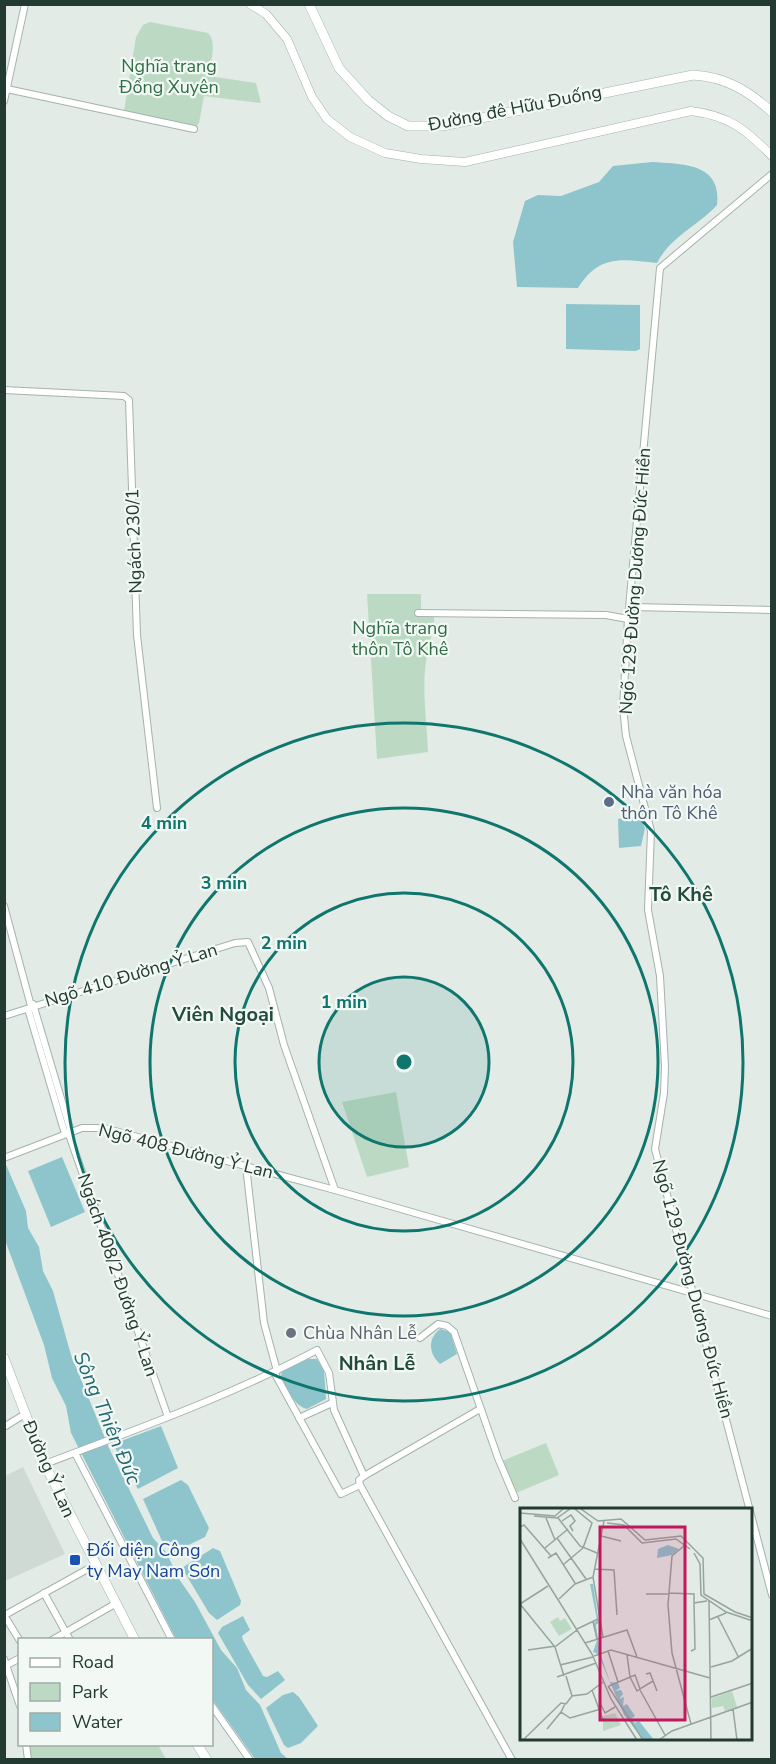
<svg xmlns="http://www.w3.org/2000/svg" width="776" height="1764" viewBox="0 0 776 1764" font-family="'Nunito Sans',sans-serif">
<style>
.built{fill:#d0dad5}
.green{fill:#bcdac3}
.water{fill:#8ec5cc}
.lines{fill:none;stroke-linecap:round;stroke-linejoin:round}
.minor-casing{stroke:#a5b2ad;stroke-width:8}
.tertiary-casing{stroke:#a5b2ad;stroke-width:9}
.secondary-casing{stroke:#a1b6ad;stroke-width:10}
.minor{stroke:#fff;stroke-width:6}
.tertiary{stroke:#fff;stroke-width:8}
.secondary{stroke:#fff;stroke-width:9}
.ring{fill:none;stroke:#0f766e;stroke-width:3}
.service-dot{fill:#5c6f8a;stroke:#f2f8f4;stroke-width:2}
.worship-dot{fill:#6b7280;stroke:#f2f8f4;stroke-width:2}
.transit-dot{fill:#1a4fb4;stroke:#f2f8f4;stroke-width:2}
.labels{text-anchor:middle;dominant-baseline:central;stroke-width:4.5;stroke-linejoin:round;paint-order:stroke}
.park-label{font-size:18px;fill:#316e45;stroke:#f2f8f4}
.street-label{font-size:18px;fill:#233a33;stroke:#f2f8f4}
.service-label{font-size:18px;fill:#4e5e75;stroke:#f2f8f4;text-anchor:start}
.worship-label{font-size:18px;fill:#5b616d;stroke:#f2f8f4;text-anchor:start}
.transit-label{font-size:18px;fill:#164399;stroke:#f2f8f4;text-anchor:start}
.neighbourhood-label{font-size:20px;font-weight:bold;fill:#214b3e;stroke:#f2f8f4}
.water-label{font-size:20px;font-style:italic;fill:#226871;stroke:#f2f8f4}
.inset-road{fill:none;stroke:#96a49e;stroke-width:1.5}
.view{fill:#c2185b;fill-opacity:0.15;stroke:#c2185b;stroke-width:3}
.inset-edge{fill:none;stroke:#233a33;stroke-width:3}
.centre{fill:#0f766e;stroke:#f2f8f4;stroke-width:3}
.ring-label{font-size:18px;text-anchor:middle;font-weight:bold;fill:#0f766e;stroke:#f2f8f4;stroke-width:4.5;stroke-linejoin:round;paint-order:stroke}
</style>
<rect width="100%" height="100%" fill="#e2ebe6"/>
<path class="built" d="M23,1467L65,1554L5,1581V1476Z"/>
<g class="green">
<path d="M150,22L208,33C218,43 210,63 208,76L256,83L261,103L204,96L199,123L196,126L124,111L136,37L143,25Z"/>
<path d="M367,594H421V614H434C435,631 429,641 427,656C421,686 427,721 428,752L377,759Z"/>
<path d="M396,1092L409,1167L367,1177L342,1102Z"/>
<path d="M546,1443L559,1475L516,1493L502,1461Z"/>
<path d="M26,1745H158L166,1759H27Z"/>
</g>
<g class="water">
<path d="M652,162C683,164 722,163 717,205C698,226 671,236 657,263C622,259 599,254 578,288L517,287L513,242L525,201L538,195L561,196L599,182L613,166Z"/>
<path d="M566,304L640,305V349L636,351L566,349Z"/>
<path d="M640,816L645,828L641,846L619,848L618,819Z"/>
<path d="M62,1157L85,1212L51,1227L28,1171Z"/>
<path d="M4,1160L26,1211L28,1228L39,1247L43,1271L53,1291L71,1355L109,1448L153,1538L166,1552L179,1579L195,1602L221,1650L237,1668L246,1690L260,1705L281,1753L288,1759H255L212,1699V1640L176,1639L71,1433L66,1406L52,1378L44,1345L5,1240Z"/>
<path d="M440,1329L450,1332L457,1354L440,1364C429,1354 427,1339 440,1329Z"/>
<path d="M308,1359H317L324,1370L326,1399L307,1409C294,1406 286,1388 281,1376L282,1371Z"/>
<path d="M161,1426L178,1468L138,1489L113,1444Z"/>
<path d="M181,1480L188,1485L209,1528L205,1537L174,1552L163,1543L143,1499Z"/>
<path d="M213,1548L220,1551L241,1601L240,1605L217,1620L209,1613L182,1568Z"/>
<path d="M243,1616L250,1630L242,1636L243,1640L263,1676L267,1677L278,1671L285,1680L261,1699L248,1685L218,1633L222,1627Z"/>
<path d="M293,1692L299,1697L318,1726L301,1743L288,1748L284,1745L266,1708L283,1695Z"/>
</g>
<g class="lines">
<defs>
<g id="minor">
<path d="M7,89L194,129"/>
<path d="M4,101L25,4"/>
<path d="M772,174L660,268L628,619L623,707L626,736L651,831L648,910L660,976L665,1066L664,1093L655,1149L772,1595"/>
<path d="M4,390L124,396L129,400L137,635L157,808"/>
<path d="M631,607L772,610"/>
<path d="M418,613L606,615L628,619"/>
<path d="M4,906L31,1006"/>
<path d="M33,1004L71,1132"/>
<path d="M28,1009L65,1134"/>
<path d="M4,1016L235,943L248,942L269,988L284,1045L335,1190"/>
<path d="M68,1132L168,1417"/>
<path d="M4,1158L82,1128H104L335,1190L772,1316"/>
<path d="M246,1166L264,1323L277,1371"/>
<path d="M420,1338L438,1324L447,1326L454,1332L498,1458L515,1498"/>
<path d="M274,1372L341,1494L360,1485L359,1480L364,1476"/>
<path d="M299,1418L332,1403"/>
<path d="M4,1427L25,1414"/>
<path d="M75,1453L172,1640"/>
<path d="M45,1464C137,1429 230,1396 317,1350L329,1373L334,1410L364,1476L480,1409"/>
<path d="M360,1485L512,1760"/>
<path d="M44,1593L70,1640"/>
<path d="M4,1615L20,1641"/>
<path d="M5,1615L95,1565"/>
<path d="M52,1640L115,1604"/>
<path d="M4,1659L20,1706"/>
<path d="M7,1665L20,1658"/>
<path d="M212,1706L250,1760"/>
<path d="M26,1744L28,1760"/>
</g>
<path id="tertiary" d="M250,4L266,14L287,39L312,97L327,119L350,137L385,153L421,159L465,162L691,111C730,116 745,129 772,156"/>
<g id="secondary">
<path d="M309,4L339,68L368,100L388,116L408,126H442L693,75C726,77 747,90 772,112"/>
<path d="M4,1358L45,1465L135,1640"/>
<path d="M197,1744L207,1760"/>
</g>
</defs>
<use href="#minor" class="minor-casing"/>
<use href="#tertiary" class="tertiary-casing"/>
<use href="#secondary" class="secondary-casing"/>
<use href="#minor" class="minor"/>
<use href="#tertiary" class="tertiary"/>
<use href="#secondary" class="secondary"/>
</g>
<circle cx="404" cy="1062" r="85" fill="#0f766e" fill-opacity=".12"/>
<g class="ring">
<circle cx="404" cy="1062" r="85"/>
<circle cx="404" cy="1062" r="169"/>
<circle cx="404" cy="1062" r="254"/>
<circle cx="404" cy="1062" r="339"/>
</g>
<circle class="service-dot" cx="609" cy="802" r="6"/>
<circle class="worship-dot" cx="291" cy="1333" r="6"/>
<rect class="transit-dot" x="69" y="1554" width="12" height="12" rx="3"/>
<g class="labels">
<g class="park-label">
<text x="169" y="66">Nghĩa trang<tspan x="169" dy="21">Đổng Xuyên</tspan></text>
<text x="400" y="628">Nghĩa trang<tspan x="400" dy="21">thôn Tô Khê</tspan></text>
</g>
<g class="street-label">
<text transform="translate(515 108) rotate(-11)">Đường đê Hữu Đuống</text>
<text transform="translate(134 541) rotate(-92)">Ngách 230/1</text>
<text transform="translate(635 581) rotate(-86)">Ngõ 129 Đường Dương Đức Hiền</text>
<text transform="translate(131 975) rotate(-17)">Ngõ 410 Đường Ỷ Lan</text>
<text transform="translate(186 1151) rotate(14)">Ngõ 408 Đường Ỷ Lan</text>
<text transform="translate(118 1275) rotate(71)">Ngách 408/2 Đường Ỷ Lan</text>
<text transform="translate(693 1289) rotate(75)">Ngõ 129 Đường Dương Đức Hiền</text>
<text transform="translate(49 1469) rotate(66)">Đường Ỷ Lan</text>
</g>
<g class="service-label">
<text x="621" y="792">Nhà văn hóa<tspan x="621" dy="21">thôn Tô Khê</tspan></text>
</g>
<g class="worship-label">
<text x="303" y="1333">Chùa Nhân Lễ</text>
</g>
<g class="transit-label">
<text x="87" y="1550">Đối diện Công<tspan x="87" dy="21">ty May Nam Sơn</tspan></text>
</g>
<g class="neighbourhood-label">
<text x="681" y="894">Tô Khê</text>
<text x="223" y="1014">Viên Ngoại</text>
<text x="377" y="1363">Nhân Lễ</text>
</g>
<g class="water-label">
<text transform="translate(107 1418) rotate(67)">Sông Thiên Đức</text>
</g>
</g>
<g transform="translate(520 1508)">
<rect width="232" height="232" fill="#e2ebe6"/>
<path d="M38,109L40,113L45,110L52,121L39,128L30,114ZM212,183L217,199L205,203L203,198L192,200V190ZM95,205L101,217L83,223V208Z" fill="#bcdac3"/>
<path d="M148,37L159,41L152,47L137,50L138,41ZM70,76H73L79,115L76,117L80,145L90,174L98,175L100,180L95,183L101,182L103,186L99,191L104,189L103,198L107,196L115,208L111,211L115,215L119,213L134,232H124L104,207L78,146L73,144L77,132L73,116L77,112Z" fill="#8ec5cc"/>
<path class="inset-road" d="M55,1L72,15L63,40M61,1L78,13L101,11L125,32L161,28L183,50L184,86L215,104L233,110M0,5L35,8L43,1M14,8L37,10L50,1M26,10L35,32M38,10L60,38L77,45M42,13L51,7L55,13L50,18L53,23M87,15L104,17L122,35L156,31L170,41M0,19L4,17L31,48M81,28L101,33M37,30L66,71M0,31L72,146L91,191L117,232M165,37L152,48L148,97L152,145L171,216M25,40L48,21M174,45L180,56L181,87L206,104L233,113M28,50L36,45L55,75M44,56L63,40M74,61L94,62L97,107M73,69L84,13M149,85L174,86V94M126,86H148M39,91L55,76L73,69L83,129M189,93L191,232M0,96L35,139L44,168M0,96L28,78M198,109L219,150M189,112L206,105M73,113L77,131M57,121L78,111M65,135L107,122L117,149M8,142L36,138L57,122M88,143L98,174M171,143L175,141L174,95L187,93M107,147L110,169M74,148L91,142L190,170M40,157L73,149M191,159L212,153L233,140M126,166L130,165L137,183M46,168L52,188M37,169L76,155M110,169L117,183L120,181M88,178L123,232M89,178L115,167L120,181L133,173M72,182L83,212M120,182L145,227M191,189L233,175M80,195L85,205L95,199M45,196L41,204L50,210L81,201M213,201L217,232M27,221L41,204M3,232L41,195L46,196L52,188L67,186L83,174M139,232L152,223L233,194"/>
<path class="view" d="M80,19H165V212H80Z"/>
<rect width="232" height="232" class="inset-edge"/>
</g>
<circle cx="404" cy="1062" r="9" class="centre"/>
<g class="ring-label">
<text x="164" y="829">4 min</text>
<text x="224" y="889">3 min</text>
<text x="284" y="949">2 min</text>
<text x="344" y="1008">1 min</text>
</g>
<rect width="776" height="1764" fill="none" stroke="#233a33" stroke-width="12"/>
<rect x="18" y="1638" width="195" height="108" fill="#f2f8f4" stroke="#9faca7" stroke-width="1.5"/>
<rect x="30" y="1658" width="30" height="9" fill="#ffffff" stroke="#9faca7" stroke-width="1.5"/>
<text x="72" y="1668" font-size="18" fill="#233a33">Road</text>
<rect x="30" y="1683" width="30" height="18" fill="#bcdac3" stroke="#9faca7" stroke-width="1.5"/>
<text x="72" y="1698" font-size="18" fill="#233a33">Park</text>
<rect x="30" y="1713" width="30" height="18" fill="#8ec5cc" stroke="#9faca7" stroke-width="1.5"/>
<text x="72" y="1728" font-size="18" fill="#233a33">Water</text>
</svg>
